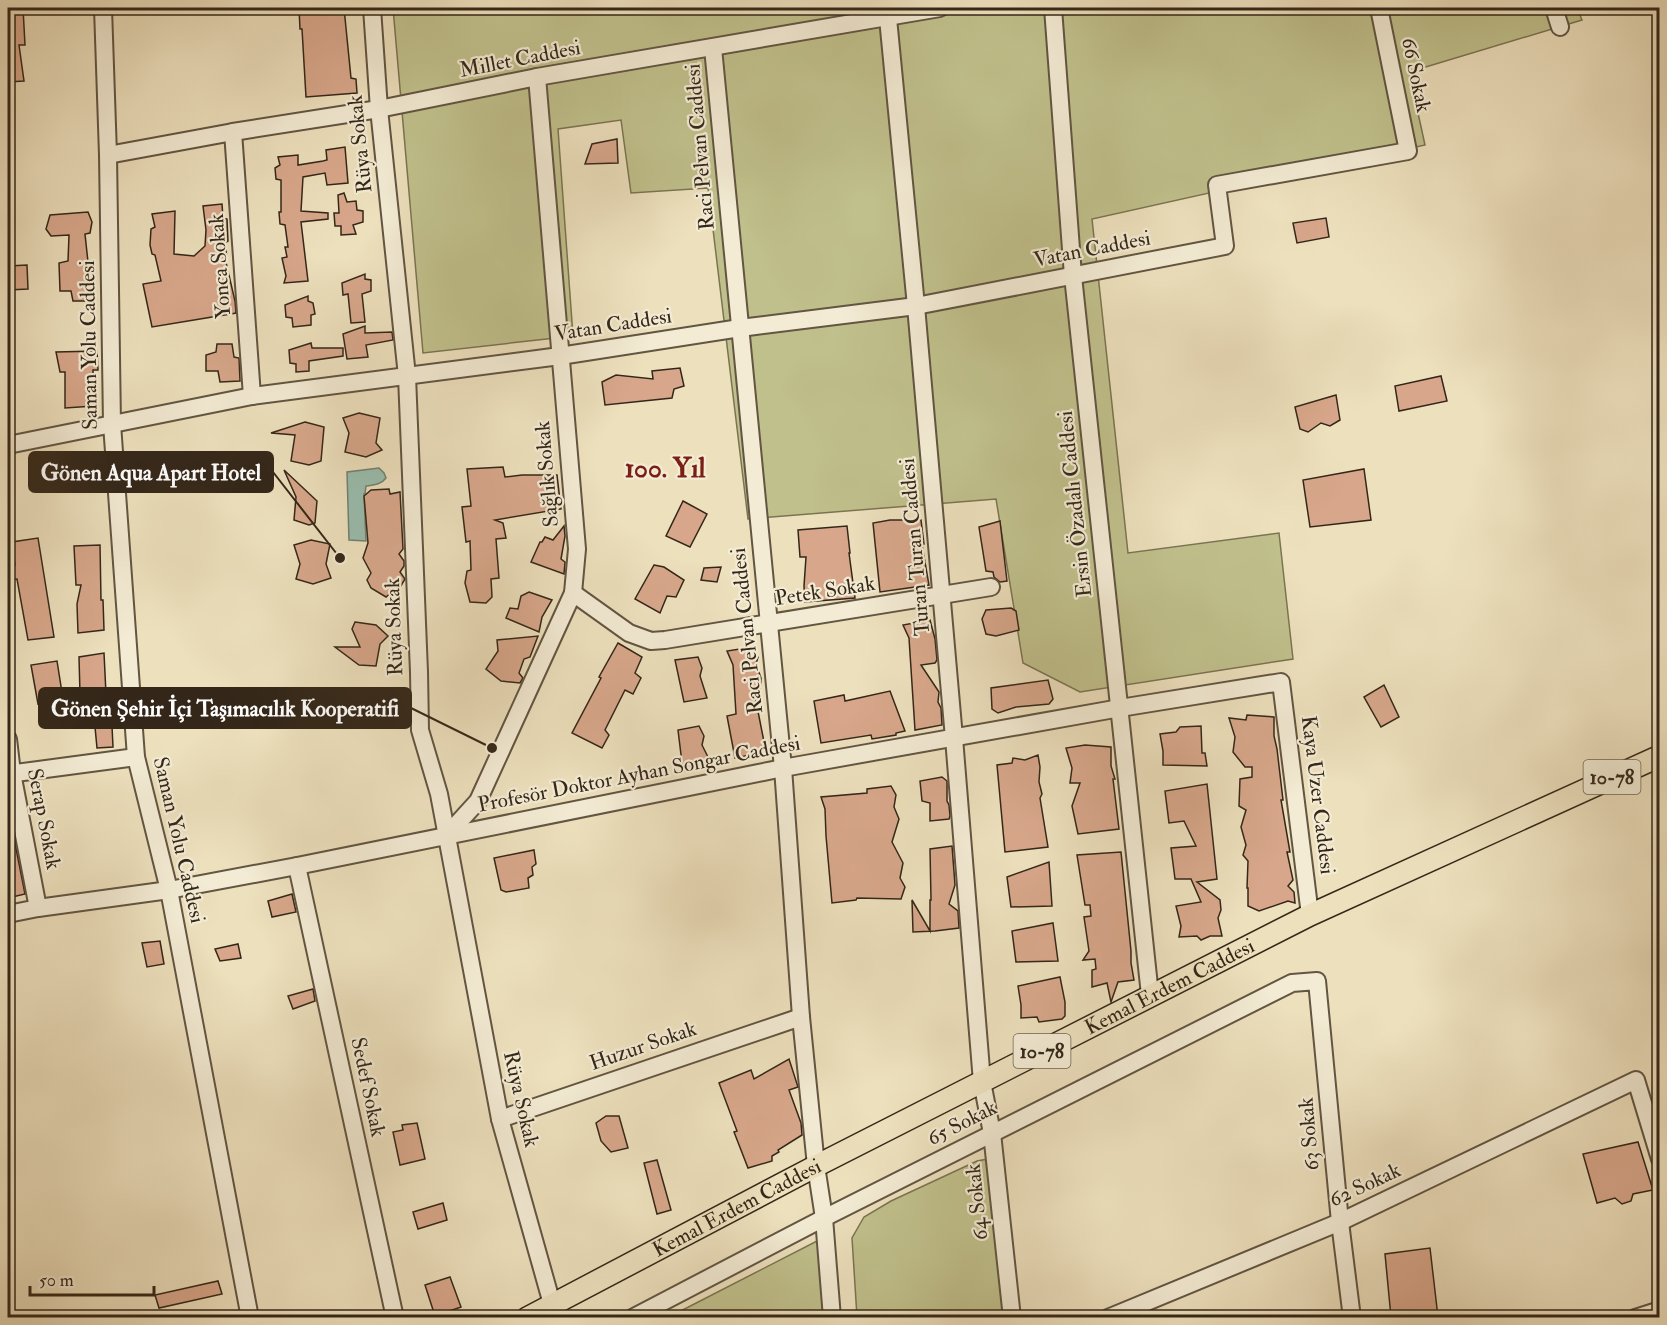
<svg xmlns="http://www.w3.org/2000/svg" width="1667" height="1325" viewBox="0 0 1667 1325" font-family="'IM FELL Double Pica',serif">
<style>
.green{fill:#c0c08c;stroke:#7a7452;stroke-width:1.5}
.water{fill:#99bdae;stroke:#718172;stroke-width:1.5}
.building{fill:#d8a78b;stroke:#342719;stroke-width:1.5}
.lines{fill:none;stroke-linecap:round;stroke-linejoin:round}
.minor-casing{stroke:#625542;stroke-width:20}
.major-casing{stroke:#342719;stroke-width:24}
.minor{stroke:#f3ebd4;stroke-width:16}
.major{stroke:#ede0bd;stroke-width:21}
.labels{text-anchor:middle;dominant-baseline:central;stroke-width:4.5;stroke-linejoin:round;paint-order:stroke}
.shield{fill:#f3ebd4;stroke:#6d6251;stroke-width:1.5}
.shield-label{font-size:20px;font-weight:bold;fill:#342719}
.street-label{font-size:21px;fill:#342719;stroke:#f3ebd4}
.district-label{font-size:27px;font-weight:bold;fill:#7a1f14;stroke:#f3ebd4}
.leader{fill:none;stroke:#342719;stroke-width:2}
.callout-dot{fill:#342719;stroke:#f3ebd4;stroke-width:2}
.callout{fill:#342719;stroke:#342719;stroke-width:2}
.callout-label{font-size:22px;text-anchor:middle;font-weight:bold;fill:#fff}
</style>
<rect width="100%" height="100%" fill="#ede0bd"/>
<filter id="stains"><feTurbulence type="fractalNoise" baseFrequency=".00333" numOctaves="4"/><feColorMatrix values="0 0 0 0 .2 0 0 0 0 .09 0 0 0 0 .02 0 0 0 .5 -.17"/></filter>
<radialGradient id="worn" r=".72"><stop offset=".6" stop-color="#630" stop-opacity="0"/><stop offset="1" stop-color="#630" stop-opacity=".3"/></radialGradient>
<g class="green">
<path d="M393,8H1577L1582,20L1409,72L1425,145L1092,219L1128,553L1279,533L1293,659L1080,692L1023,663L996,499L748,519L708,188L631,193L621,120L558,129L573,336L423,353Z"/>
<path d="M988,1159L1004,1317H857L852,1238L864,1217L891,1201L977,1161Z"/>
<path d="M819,1240L825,1313L786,1318H667Z"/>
</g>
<path class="water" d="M379,468L384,473L386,478C381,485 373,485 366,486L365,494H364L366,541L349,540L347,472Z"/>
<g class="building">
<path d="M8,8H23L25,45H19L24,81L8,82V19H9Z"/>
<path d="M299,8H344L351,78L356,79L357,93L306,97L302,29H300Z"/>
<path d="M617,139L618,163L585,164L592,144Z"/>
<path d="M345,147L348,183L327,185L325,173L303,177L301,211L328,213V219L301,222L308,281L284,283L286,276L282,258L287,257L285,247H288L285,225L280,224L279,212H281V180L276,179L275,168L280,165L278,157L298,155V165L323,161L327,160L326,150Z"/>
<path d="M344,193L347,202L356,201L357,210L363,211V222L353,225L356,234L341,235V226H335L334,213H339L338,195Z"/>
<path d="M222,204L223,218L227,219L228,241L225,243L227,258H225L235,301L236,313L152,327L143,284L161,281L155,255L152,254L150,245L151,229L155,227L152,214L175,211L174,254L194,256L205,246L206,230L203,206Z"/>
<path d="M88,212L92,222L90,233L85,234L88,262L93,265L91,301H73L71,291H60L59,263L68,261L69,235L51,236L46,229L50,215Z"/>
<path d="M1326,218L1329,237L1297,243L1293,223Z"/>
<path d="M27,265L28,289L8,290V266Z"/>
<path d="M365,274V279L371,280V291L362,294L365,322L351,323L348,294L343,295L342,283Z"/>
<path d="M308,296V301L313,303L315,314L311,315V325L293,327L292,318L286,317L285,305Z"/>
<path d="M365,326V333L392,332L393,340L366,345L368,357L347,359L343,334Z"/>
<path d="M311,343L312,348H343V356L309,361V371L296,372V364L290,363L289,350Z"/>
<path d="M217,344H232L234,357L239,358L240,381L220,382L218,371H206V355L216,352Z"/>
<path d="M97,351L98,370H93L94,406L65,408V372H60L56,352Z"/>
<path d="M680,368L684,386L674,389L672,398L605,405L602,382L616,375L653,379L652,371Z"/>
<path d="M1441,376L1447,401L1399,411L1395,386Z"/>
<path d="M1336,395L1340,420L1330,426L1321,423L1308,432L1300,429L1295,407Z"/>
<path d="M359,413L380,418L376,443L382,450L366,457L345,452L349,433L343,418Z"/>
<path d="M305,422L324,427L321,461L309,465L291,461L295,435L271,433Z"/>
<path d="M503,467L505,477L522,475H557L561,509L495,520L503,523L506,538L496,539L499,578L491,579L492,597L486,603L470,602L465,583L467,571L471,570L470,541L466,542L462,507L471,506L467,469Z"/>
<path d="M1364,469L1371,520L1310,527L1303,480Z"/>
<path d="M284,470L317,501L315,523L309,525L294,520L296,497Z"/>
<path d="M389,489L390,494L400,492L403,549L399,554L404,561V566L400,572L405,579L396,594L392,592L386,597L371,588L367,580L371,573L363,558L368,543L364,496L371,490Z"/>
<path d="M683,501L707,514L690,547L666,536Z"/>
<path d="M890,520H921L924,544L922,545L929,585L880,592L873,523Z"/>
<path d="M1000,521L1007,581L1000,582L994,577L993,572L986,571L979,527Z"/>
<path d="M564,526L565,536L561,559L565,562L564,574L531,562L540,542H542L545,537L553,540Z"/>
<path d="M847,526L850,553H849L855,598L805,602L804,586L806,557H800L798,530Z"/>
<path d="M38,538L54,637L28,640L17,579L8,580V565H15L12,542Z"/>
<path d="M311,540L330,544L326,564L331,578L313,584L296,579L300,564L294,545Z"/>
<path d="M100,545L101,600H103L104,630L78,633L77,604L81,585H76L74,546Z"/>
<path d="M654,565L664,567L684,580L676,597L667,596L660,613L635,599Z"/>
<path d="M721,567L717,582L701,580L704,568Z"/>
<path d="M529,592L552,600L542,617L539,632L506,618L510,608L518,609L521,596Z"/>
<path d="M1011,608L1016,611L1019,630L996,636L986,634L982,619L986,610Z"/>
<path d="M930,620L935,639L937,660L935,663L921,665L939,692L938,702L941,708L942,725L915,730L909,638L903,625Z"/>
<path d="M355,622L376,625L388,636L380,644L376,666L359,665L335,647H360L352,629Z"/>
<path d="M538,636L530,657L524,659L519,673L523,678L520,683L501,681L486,669L498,651L497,640Z"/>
<path d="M618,643L642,657L635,673L641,678L633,694L625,690L605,730L609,735L602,748L572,733L601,678L599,677Z"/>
<path d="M752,647L758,657L756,664L761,678L760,690L754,691L766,752L735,758L727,716L736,714L733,665L727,651Z"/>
<path d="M104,653L106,694H80L79,657Z"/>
<path d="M698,657L702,668L700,676L707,698L684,702L675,660Z"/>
<path d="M57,661L63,699L38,704L31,665Z"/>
<path d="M1048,680L1053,699L1049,704L1016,707L998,713L992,709L991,688Z"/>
<path d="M1384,685L1399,717L1381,727L1364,697Z"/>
<path d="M890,691L905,731L896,733V735L872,739L871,735L821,743L814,701L844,695L845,701Z"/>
<path d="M1247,715L1274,717V736L1277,749L1283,800H1281L1290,852H1287L1293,880L1288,886L1294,892L1295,903L1288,901L1259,911L1248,906V888H1247L1248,861L1243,855L1246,845L1241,827L1246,810L1239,806L1240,779L1252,777V767H1245L1233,752L1235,737L1229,718L1246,720Z"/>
<path d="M112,726L113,747L97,748L95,727Z"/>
<path d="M699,726L704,736L702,745L708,757L705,767L683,771L678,730Z"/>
<path d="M1201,726L1202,753H1205L1207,766L1163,765V751L1160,734L1176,732L1180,727Z"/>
<path d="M1085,745L1111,747V766L1115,779H1113L1119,829L1078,834L1072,806L1080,783H1070L1072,768L1066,748Z"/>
<path d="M1038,755L1040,767L1039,782L1042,794L1040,798L1048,847L1005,852L997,765L1012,763L1013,758L1025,760Z"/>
<path d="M942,777L947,781V801L949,805L950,816L949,819L930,821V803L922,801L920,781Z"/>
<path d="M1207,784L1217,879L1197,882L1220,900L1221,910L1218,918L1222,936H1210L1201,940L1197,936L1179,937L1181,926L1176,906L1201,902L1191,879H1175L1171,848L1196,846L1184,821L1169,823L1165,791Z"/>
<path d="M891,786L896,795L894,807L899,819L892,842L903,863L900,878L905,887L901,899L857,898L856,900L832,903L826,836L825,809L821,797L867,793V789Z"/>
<path d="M8,823H11L25,894L8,898Z"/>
<path d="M952,846L955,885L949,904L958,911L959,928L935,931L913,932L912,900L930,931V900H931L930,849Z"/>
<path d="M534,850L536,864L532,867L533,875L528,878L529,888L506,892L501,890L494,858Z"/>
<path d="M1121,852L1131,951V963L1134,980L1118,982L1111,1002L1107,983L1092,987V970L1096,969L1095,959L1083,960L1089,951L1084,917L1091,916L1090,905H1085L1077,855Z"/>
<path d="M1049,862L1052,906L1011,907L1007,877Z"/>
<path d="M292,894L296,912L272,917L268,901Z"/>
<path d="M1053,923L1058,961L1016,962L1012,931Z"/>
<path d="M160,941L164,964L147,967L142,943Z"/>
<path d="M238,944L241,958L220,961L215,949Z"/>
<path d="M1060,977L1065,1002V1016L1062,1019L1039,1022L1037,1017L1021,1018V1005L1018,986Z"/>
<path d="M313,989L315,1001L293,1009L288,996Z"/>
<path d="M789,1059L798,1087L789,1090L801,1123L802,1135L778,1150L779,1152L772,1156V1161L748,1168L734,1132L737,1131L719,1083L751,1070L754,1079Z"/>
<path d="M606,1116H619L628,1148L611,1152L601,1141L596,1123Z"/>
<path d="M417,1123L425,1159L400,1165L393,1132L403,1130L402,1125Z"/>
<path d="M1638,1142L1653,1190L1633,1194L1631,1201L1622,1204L1615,1198L1597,1203L1583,1154Z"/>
<path d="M657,1160L671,1210L657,1214L644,1163Z"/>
<path d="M443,1203L447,1220L418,1229L413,1212Z"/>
<path d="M1430,1248L1438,1317H1391L1385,1254Z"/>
<path d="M450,1277L461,1307L435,1316L425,1285Z"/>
<path d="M218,1281L222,1294L159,1308L155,1295Z"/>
</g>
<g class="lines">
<defs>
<g id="minor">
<path d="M103,8L108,155L112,424L136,757L169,890L250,1318"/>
<path d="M372,8L379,109L407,376L419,672L420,730L439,794L500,1119L552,1304L560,1318"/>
<path d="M887,8L916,306L954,738L982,1082L992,1133L1012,1318"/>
<path d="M1053,8L1073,276L1150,995"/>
<path d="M1554,8L1560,27"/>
<path d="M713,48L783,768L801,1017L816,1166L824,1218L832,1318"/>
<path d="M233,132L252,396"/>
<path d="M108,155L233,132L379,109L537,77L940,8"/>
<path d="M8,445L252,396L560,356L740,328L916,306L1225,246L1217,185L1408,151L1379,8"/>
<path d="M573,593L629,633L651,641L665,640L991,587"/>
<path d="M8,739L12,773L38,908"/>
<path d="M8,774L136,757"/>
<path d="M447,835L478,801L573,593L577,549L537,77"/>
<path d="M297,866L395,1318"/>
<path d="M8,914L38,908L169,890L297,866L783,768L1120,708L1281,682L1310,915"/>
<path d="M500,1119L801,1017"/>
<path d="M632,1318L824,1218L1292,983L1317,981L1340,1222L1352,1318"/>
<path d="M1108,1318L1340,1222L1636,1080L1660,1159"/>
<path d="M1635,1318L1660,1310"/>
</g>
<g id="major">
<path id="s1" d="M527,1318L816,1166L1310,915L1660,756"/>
</g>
</defs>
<use href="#minor" class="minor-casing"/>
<use href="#major" class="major-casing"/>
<use href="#minor" class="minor"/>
<use href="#major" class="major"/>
</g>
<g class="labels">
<g class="shield">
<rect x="1583.5" y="760" width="57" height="34" rx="4.5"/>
<rect x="1013.5" y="1034" width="57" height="34" rx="4.5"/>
</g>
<g class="shield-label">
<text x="1612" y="777">10-78</text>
<text x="1042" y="1051">10-78</text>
</g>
<g class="street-label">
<text transform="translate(520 59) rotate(-11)">Millet Caddesi</text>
<text transform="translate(1416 75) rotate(78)">66 Sokak</text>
<text transform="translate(360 144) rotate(-96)">Rüya Sokak</text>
<text transform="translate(700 147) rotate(-95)">Raci Pelvan Caddesi</text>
<text transform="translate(1092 249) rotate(-11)">Vatan Caddesi</text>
<text transform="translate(220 266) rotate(-94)">Yonca Sokak</text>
<text transform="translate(613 325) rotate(-9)">Vatan Caddesi</text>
<text transform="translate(89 345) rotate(-91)">Saman Yolu Caddesi</text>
<text transform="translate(547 474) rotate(-95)">Sağlık Sokak</text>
<text transform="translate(1075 504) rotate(-96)">Ersin Özadalı Caddesi</text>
<text transform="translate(915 547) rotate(-95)">Turan Turan Caddesi</text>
<text transform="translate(825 591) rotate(-9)">Petek Sokak</text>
<text transform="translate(394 627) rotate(-92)">Rüya Sokak</text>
<text transform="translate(747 631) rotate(-96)">Raci Pelvan Caddesi</text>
<text transform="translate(639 774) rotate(-11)">Profesör Doktor Ayhan Songar Caddesi</text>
<text transform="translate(1318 795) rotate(83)">Kaya Uzer Caddesi</text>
<text transform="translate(44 819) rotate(79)">Serap Sokak</text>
<text transform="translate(179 840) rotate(77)">Saman Yolu Caddesi</text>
<text stroke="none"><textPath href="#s1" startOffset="723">Kemal Erdem Caddesi</textPath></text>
<text transform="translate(643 1046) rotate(-19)">Huzur Sokak</text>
<text transform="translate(368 1087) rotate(78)">Sedef Sokak</text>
<text transform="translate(521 1099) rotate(77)">Rüya Sokak</text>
<text transform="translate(962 1123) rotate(-27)">65 Sokak</text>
<text transform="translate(1309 1134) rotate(-95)">63 Sokak</text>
<text transform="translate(1365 1185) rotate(-25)">62 Sokak</text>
<text transform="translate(977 1202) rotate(-96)">64 Sokak</text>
<text stroke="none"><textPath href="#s1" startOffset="237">Kemal Erdem Caddesi</textPath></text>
</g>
<g class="district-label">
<text x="665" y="468">100. Yıl</text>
</g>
</g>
<path class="leader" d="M340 558L273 472M492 748L411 708"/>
<g class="callout-dot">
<circle cx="340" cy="558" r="6"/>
<circle cx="492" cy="748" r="6"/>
</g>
<g class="callout">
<rect x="29" y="452" width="244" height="40" rx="6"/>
<rect x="39" y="688" width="372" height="40" rx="6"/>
</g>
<g class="callout-label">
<text x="151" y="480">Gönen Aqua Apart Hotel</text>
<text x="225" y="716">Gönen Şehir İçi Taşımacılık Kooperatifi</text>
</g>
<rect width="1667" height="1325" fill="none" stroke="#ede0bd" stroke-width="30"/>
<rect x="9" y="9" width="1649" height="1307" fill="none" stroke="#342719" stroke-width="3"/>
<rect x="15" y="15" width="1637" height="1295" fill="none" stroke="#342719" stroke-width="1.5"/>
<path d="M30 1286v9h124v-9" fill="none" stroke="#342719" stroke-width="3"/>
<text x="39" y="1286" font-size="18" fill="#342719" stroke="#f3ebd4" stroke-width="4.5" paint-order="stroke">50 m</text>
<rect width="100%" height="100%" filter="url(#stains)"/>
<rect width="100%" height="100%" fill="url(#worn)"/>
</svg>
